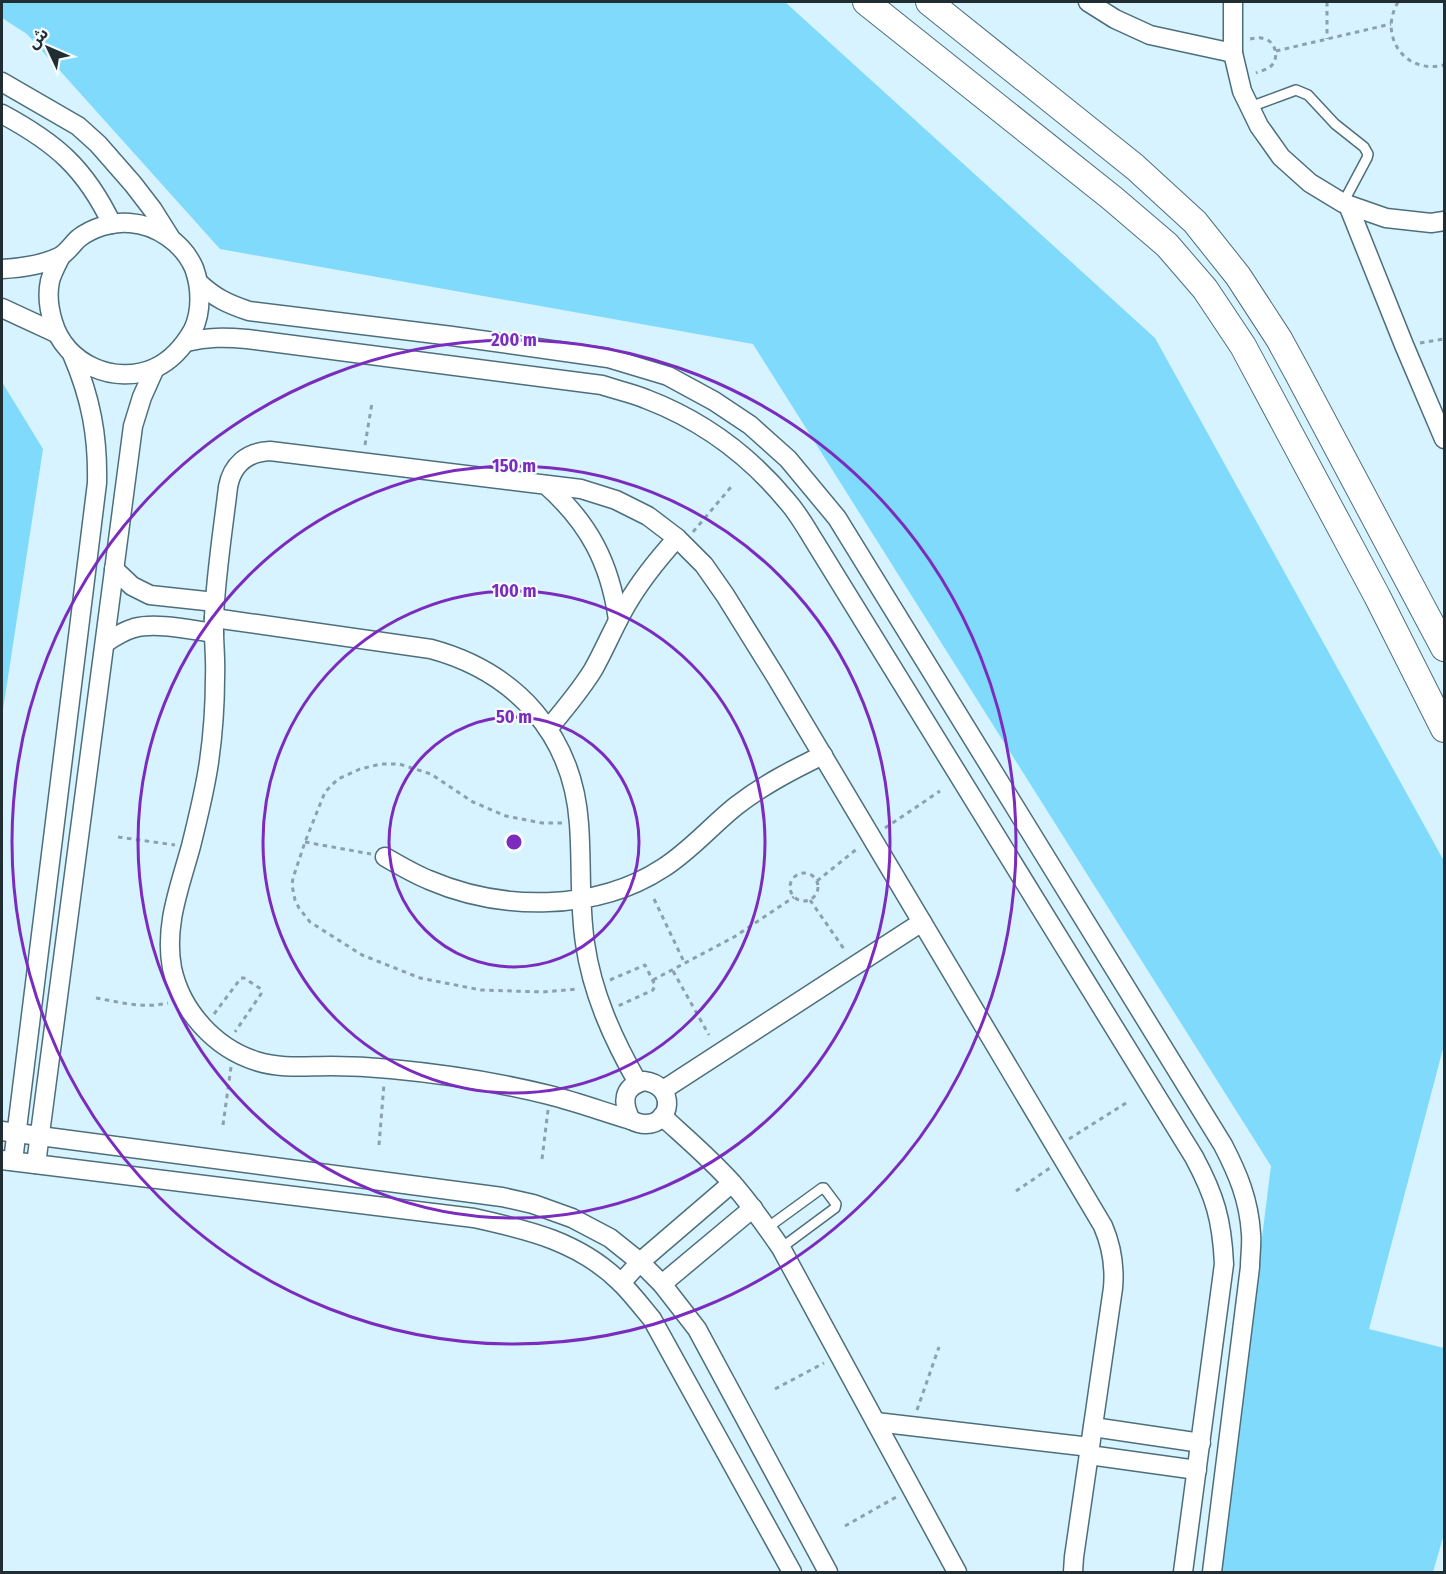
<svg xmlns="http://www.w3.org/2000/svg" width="1446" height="1574" viewBox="0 0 1446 1574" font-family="'Fira Sans Condensed','Noto Sans Arabic',sans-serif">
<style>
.green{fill:#7fdafc}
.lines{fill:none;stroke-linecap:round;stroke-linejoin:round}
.lane-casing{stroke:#4d6f7c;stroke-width:12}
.street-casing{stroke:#4d6f7c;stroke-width:21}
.secondary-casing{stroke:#4d6f7c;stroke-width:28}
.path{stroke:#8ba1ab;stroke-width:3;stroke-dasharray:4.5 4.5;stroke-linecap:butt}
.lane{stroke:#fff;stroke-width:9}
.street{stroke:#fff;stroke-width:18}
.secondary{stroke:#fff;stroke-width:26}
.ring{fill:none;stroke:#7b2cbf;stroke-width:3}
.centre{fill:#7b2cbf;stroke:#f5fcff;stroke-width:3}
.ring-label{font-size:18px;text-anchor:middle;font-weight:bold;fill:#7b2cbf;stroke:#f5fcff;stroke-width:4.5;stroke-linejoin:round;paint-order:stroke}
</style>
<rect width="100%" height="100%" fill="#d6f3ff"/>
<g class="green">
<path d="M2,2H785L1155,338L1444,861V1045L1369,1329L1444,1348V1534L1433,1572H1220L1271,1166L753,344L220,249L27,34L2,18Z"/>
<path d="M2,382L43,449L2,716Z"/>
</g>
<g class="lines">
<defs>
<g id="lane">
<path d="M1250,107L1296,90L1308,95L1335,124L1364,147L1368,154L1367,158L1343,203"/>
<path d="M767,1228L822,1188H824L836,1204L835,1208L781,1248"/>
</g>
<g id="street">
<path d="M1088,2L1115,19L1150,35L1233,53"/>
<path d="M1233,2V53L1242,91L1259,126L1281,157L1310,183L1343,203L1386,218L1431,223L1444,221"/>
<path d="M2,82L78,126L98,144L133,184L153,210L170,237"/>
<path d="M2,114C56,143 85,168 112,224"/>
<path d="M1348,205L1404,345L1444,439"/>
<path d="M2,269C20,268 42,265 59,257C67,253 72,244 79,238C92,228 113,221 130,223C157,225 183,243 194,268C201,287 202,311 193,330C184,346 172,360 155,368C115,386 65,364 53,322C49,309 47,295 50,281C52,273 57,264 61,256"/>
<path d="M199,283C215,298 228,304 249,311L452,336L608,358L668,376L714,401L750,425L788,459L837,518L1223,1145C1238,1174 1249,1200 1251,1234C1252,1244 1250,1256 1250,1267L1212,1572"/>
<path d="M2,308L56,333"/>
<path d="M186,342C208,337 224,337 247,339L602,385C616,390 632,393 646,399C701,420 749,455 787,501C797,512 805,526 813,539L1194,1157C1215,1196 1222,1220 1224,1264L1183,1572"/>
<path d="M546,485C589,523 610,563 618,620"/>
<path d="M114,569L132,586L150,595L215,602"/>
<path d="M214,618L431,649C516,672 573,735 579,824C582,864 579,903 585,943C592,993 613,1039 638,1083"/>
<path d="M105,643C114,637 124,631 134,628C156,622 191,630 214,633"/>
<path d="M548,729C564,710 580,691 593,670C605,649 614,626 627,604C641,580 658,559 677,538"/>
<path d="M385,857C399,865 414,874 429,880C501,911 596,912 663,868C690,851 711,826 736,806C763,785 792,770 823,755"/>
<path d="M644,1081C677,1085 672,1125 645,1124C640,1124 635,1122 631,1120C622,1103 622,1087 644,1081Z"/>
<path d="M663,1090L922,922"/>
<path d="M662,1116C686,1138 712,1160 733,1184C751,1205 766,1226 781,1248L957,1572"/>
<path d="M631,1120C604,1112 577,1102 549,1095C497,1082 444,1074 391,1069C371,1067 351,1066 331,1066C305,1066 281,1069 256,1061C215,1048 181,1011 172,968C164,925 180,887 191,846C198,818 205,790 209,762C213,734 215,705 215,677C216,657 213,637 214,617C216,573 223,530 228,487C232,465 247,452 270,451L581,489L616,500L648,516L677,538L704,565L725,595L776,677L1103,1226C1112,1247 1115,1266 1113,1288L1074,1557L1073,1572"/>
<path d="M2,1131L502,1197L533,1204L572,1218L610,1238L640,1262L662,1284L697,1329L828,1572"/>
<path d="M2,1160L474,1218C529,1230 580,1242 621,1283C632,1294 642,1307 652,1319L792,1572"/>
<path d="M13,1161L97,483C98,436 91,398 72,354"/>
<path d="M36,1164L133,426L142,397L155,368"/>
<path d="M621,1283L640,1262L732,1183"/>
<path d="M662,1284L753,1208"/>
<path d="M876,1422L1090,1447"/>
<path d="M1093,1427L1201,1443"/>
<path d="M1089,1455L1197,1470"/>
</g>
<g id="secondary">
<path d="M866,2L1112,198L1167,245L1205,289L1243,346L1377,596L1444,729"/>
<path d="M929,2L1135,167L1195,222L1238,276L1279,339L1297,372L1444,648"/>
</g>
</defs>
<use href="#lane" class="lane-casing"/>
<use href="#street" class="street-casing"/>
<use href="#secondary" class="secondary-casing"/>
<g class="path">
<path d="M1327,2V39"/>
<path d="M1398,2C1378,36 1405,75 1444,65"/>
<path d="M1250,39C1255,38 1260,37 1265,39C1276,42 1280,59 1270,67C1266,70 1260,71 1256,73"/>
<path d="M1276,51L1391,24"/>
<path d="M1420,343L1444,339"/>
<path d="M365,445L372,403"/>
<path d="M693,532L731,487"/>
<path d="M562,823H542L506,816L473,802L431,774L399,764H381L360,769L338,779L325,792L305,842L293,878L292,885L295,900L299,908L310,922L362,955L420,978L481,990L543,992L578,989"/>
<path d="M885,828L940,791"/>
<path d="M118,837L175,845"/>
<path d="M305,842L371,854"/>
<circle cx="804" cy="887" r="14"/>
<path d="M817,881L858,848"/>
<path d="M654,899L685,964"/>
<path d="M810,900L844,949"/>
<path d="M673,971L709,1035"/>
<path d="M610,980L645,965L655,985L653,990L618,1006"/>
<path d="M653,980L734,937L794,897"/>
<path d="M96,998C119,1002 144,1009 168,1003"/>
<path d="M214,1014L241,978H244L261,989V994L235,1032"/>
<path d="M223,1125L231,1067"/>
<path d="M1069,1139L1126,1103"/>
<path d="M379,1145L384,1084"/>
<path d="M542,1159L548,1110"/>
<path d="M1016,1191L1050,1168"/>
<path d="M775,1389L824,1363"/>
<path d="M917,1410L939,1347"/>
<path d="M845,1526L898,1496"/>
</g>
<use href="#lane" class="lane"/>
<use href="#street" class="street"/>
<use href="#secondary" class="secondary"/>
</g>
<g class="ring">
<circle cx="514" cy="842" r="125"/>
<circle cx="514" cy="842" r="251"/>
<circle cx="514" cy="842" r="376"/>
<circle cx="514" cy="842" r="502"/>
</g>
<circle cx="514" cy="842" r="9" class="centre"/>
<g class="ring-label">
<text x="514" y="346">200 m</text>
<text x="514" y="472">150 m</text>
<text x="514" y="597">100 m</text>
<text x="514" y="723">50 m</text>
</g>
<rect width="1446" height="1574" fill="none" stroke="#202e34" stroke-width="6"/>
<g transform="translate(48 48) rotate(314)" stroke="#f5fcff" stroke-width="4.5" paint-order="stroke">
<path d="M0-4.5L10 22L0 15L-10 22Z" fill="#202e34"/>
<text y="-9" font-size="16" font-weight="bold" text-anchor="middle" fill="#202e34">ش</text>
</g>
</svg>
